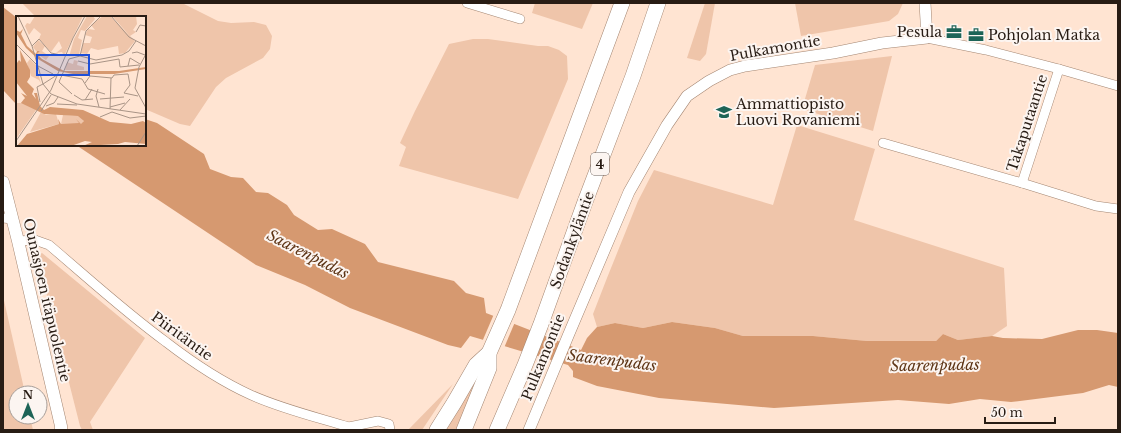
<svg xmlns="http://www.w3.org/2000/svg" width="1121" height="433" viewBox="0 0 1121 433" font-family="'Libre Baskerville',serif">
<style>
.green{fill:#efc5aa}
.water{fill:#d69970}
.pier{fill:#ffe4d2}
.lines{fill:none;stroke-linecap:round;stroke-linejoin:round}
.minor-casing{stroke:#a48672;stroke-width:10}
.tertiary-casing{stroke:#a48672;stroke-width:12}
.secondary-casing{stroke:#a48672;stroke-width:13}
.trunk-casing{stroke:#a48672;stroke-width:16}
.minor{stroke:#fff;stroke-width:9}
.tertiary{stroke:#fff;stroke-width:11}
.secondary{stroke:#fff;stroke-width:12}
.trunk{stroke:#fff;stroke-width:15}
.labels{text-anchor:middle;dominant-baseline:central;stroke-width:4;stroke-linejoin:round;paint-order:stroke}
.shield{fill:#fcf5f1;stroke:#685d56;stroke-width:1}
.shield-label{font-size:13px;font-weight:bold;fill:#281c14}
.poi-label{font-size:14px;fill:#281c14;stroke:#fcf5f1;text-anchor:start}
.street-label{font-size:14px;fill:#281c14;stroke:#fcf5f1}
.water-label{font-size:15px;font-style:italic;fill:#5e3516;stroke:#fcf5f1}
.inset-road{fill:none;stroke:#a99486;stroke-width:1}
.view{fill:#1d4ed8;fill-opacity:0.15;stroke:#1d4ed8;stroke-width:2}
.inset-edge{fill:none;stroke:#281c14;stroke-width:2}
</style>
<rect width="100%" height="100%" fill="#ffe4d2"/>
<g class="green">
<path d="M22,3H182L218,21L231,23L254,22L266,25L272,36L270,49L263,58L226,78L216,87L190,126L180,124L145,109V17H36Z"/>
<path d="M535,3H593L582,29L532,13Z"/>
<path d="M705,3H715L706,54L700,61L687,58Z"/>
<path d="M795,3H903L898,14L889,21L801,36Z"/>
<path d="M473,39H488L538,46H548L559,50L567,56L568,79L518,199L399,166L406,147L400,143L415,111L449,44Z"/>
<path d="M892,56L873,131L802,109L815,65Z"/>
<path d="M797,125L875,149L854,220L1004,268L1007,326L992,336L958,340L943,334L936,341H867L813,336H743L715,328L672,322L643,328L615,323L597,327L593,314L607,278L638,201L654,170L773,205Z"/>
<path d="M42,253L145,338L90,422L93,430H82L80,426L37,256Z"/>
<path d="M3,296L25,393H16V417H30L33,430H3Z"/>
<path d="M471,381L478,384L458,430H442Z"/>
<path d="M453,384L422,430H408Z"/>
</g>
<g class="water">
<path d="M3,7L17,18V105L3,90Z"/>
<path d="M145,119L157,123L204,154L210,169L231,177L243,178L256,192L268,193L287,205L294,215L318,230L332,229L365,244L378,262L454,281L466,293L484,298L486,313L581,350L587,338L597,327L615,323L643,328L672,322L715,328L743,336H813L867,341H936L943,334L958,340L992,336L1003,338L1042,339L1078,330H1097L1118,333V387L1109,385L1083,393L1011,402L980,399L949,404L898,400L774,408L659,398L597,386L573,377V371L568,365L470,336L461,348L448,345L350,308L305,285L256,265L76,145H145Z"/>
</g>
<path class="pier" d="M494,314L515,322L504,348L482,342Z"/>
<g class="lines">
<defs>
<g id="minor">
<path d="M467,3L520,19"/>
<path d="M927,38L986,50L1059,69L1118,86"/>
<path d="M883,143L1022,183L1096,206L1118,209"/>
<path d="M1022,183L1059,69"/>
<path d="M3,218L12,219"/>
<path d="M18,241L35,240L49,245C88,278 125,312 166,342C192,362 220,381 251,395C282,409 316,417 349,427L355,430"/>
<path d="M349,427L378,421L389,424L390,430"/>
</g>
<path id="tertiary" d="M529,430L568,336L629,192L667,125L687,96L709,81L730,70L745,66L833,53L882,43L927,38L925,3"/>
<path id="secondary" d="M3,182L18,241L61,426V430"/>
<g id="trunk">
<path d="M437,430L454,403L476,365L489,353"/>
<path d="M464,430L489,368V353L508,310L622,3"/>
<path d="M497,430L525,365L541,324L585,202L633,76L658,3"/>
</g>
</defs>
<use href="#minor" class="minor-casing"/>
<use href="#tertiary" class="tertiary-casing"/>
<use href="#secondary" class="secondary-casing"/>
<use href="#trunk" class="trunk-casing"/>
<use href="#minor" class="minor"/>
<use href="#tertiary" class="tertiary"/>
<use href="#secondary" class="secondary"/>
<use href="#trunk" class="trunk"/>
</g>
<defs>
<symbol id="office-bare" viewBox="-9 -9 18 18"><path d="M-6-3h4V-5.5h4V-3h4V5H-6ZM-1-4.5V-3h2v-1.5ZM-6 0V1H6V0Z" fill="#1d6457" stroke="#fcf5f1" stroke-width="2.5" paint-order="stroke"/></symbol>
<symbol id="school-bare" viewBox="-9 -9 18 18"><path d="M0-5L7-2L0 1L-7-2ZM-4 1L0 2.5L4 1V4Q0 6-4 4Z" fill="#1d6457" stroke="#fcf5f1" stroke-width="2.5" paint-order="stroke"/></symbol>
</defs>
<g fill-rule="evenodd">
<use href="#office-bare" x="943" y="21" width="22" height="22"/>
<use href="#office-bare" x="965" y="24" width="22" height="22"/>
<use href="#school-bare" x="713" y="101" width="22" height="22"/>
</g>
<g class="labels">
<rect class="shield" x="591" y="153" width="18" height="22" rx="3"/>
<g class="shield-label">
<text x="600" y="164">4</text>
</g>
<g class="poi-label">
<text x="942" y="32" text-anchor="end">Pesula</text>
<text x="988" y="35">Pohjolan Matka</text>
<text x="736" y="104">Ammattiopisto<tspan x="736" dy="16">Luovi Rovaniemi</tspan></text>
</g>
<g class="street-label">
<text transform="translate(775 48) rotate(-10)">Pulkamontie</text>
<text transform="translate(1027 123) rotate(-72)">Takaputaantie</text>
<text transform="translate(572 240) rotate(-70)">Sodankyläntie</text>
<text transform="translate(47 300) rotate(77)">Ounasjoen itäpuolentie</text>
<text transform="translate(182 336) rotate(36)">Piiritäntie</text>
<text transform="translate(543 357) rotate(-68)">Pulkamontie</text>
</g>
<g class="water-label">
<text transform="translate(308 254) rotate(27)">Saarenpudas</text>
<text transform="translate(612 360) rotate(7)">Saarenpudas</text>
<text transform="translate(935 365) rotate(-1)">Saarenpudas</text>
</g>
</g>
<g transform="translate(16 16)">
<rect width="130" height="130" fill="#ffe4d2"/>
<path d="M19,0H67L48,40L46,36L40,37L46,32L43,25L35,36L23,23L25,18L18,12L13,19L9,10L11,7L14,8ZM71,0H77L79,3L69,15L65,14L62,22L66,24L63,39L55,38L53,41L58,23ZM87,0H94L119,25L109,37L103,38L102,30L82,34L75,32L71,38L65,37L67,27H74L76,21L69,19L72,13L79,14L75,9ZM96,0H120L121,8L117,14L120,16L114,20ZM22,24L29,30L26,35L33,40L30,44L21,38L24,35H20L17,31ZM14,43L20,49L25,68L23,64L15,60L11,47ZM58,44L62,45L61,49L68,51V54H49L51,46L57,48ZM8,83L20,94L0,123V87H5ZM25,96L30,99L40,98L43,108L14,116ZM47,99L64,100L68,105L66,108H45Z" fill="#efc5aa"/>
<path d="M7,13L5,18L11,30L20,38L21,35H24L21,38L26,43L48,55H103L130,51V53L98,58H57L42,55L22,43L10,32L0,17V14L4,16ZM0,34L1,47L3,44L5,46L4,34L14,54V61L11,66L18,73L16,78L20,83L18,77H21L24,90L28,94L34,91L67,94L94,106L115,108L127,105L130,107V128L109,126L102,128L67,130L76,126L69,125L55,130H1L11,118L43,108L42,103L45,108L63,107L60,103L65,108L68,105L62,100L28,98L5,87L9,82L5,77L11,80L0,66Z" fill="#d69970"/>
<path class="inset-road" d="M2,0L16,30L27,68L35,78L61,88L130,98M95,0L113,21L130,30M120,16L124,9L130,10M0,28L21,49M16,30L23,23L35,37L45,39M116,37L121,36L129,39M130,38L123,51L119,72L130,92M64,40L70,15L85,0M103,43L104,51L123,49M62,45L74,48L103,43M22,50L37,58M112,50L114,42L124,48M45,59L66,63L72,73L89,78M69,67L74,60L96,62L98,59L112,58L114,69L108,77L122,80M27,68L41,59M82,73L80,80L83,91M56,78L43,66L53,43L64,40L80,44L106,39L113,35L120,25M58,79L66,84L77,83M84,83L108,81M69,84L76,73M24,86L21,71L27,68M41,88L61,89M30,90L38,87L42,81M94,91L109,87M94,93L95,62M104,94L114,83M25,95L35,79M84,101L96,96L114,102L130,100M0,125L35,74L57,22L69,0M121,130L130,116"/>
<path class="view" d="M21,39H73V59H21Z"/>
<rect width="130" height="130" class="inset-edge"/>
</g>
<rect width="1121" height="433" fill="none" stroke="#281c14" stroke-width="8"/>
<g transform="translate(28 405)"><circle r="19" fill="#fcf5f1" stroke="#a79e99"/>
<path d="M0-3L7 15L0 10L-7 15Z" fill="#1d6457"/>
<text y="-6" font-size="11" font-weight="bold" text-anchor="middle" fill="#281c14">N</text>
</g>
<path d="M985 417v6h70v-6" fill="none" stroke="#281c14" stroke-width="2"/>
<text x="991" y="417" font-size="12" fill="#281c14" stroke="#fcf5f1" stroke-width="3" paint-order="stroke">50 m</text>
</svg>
